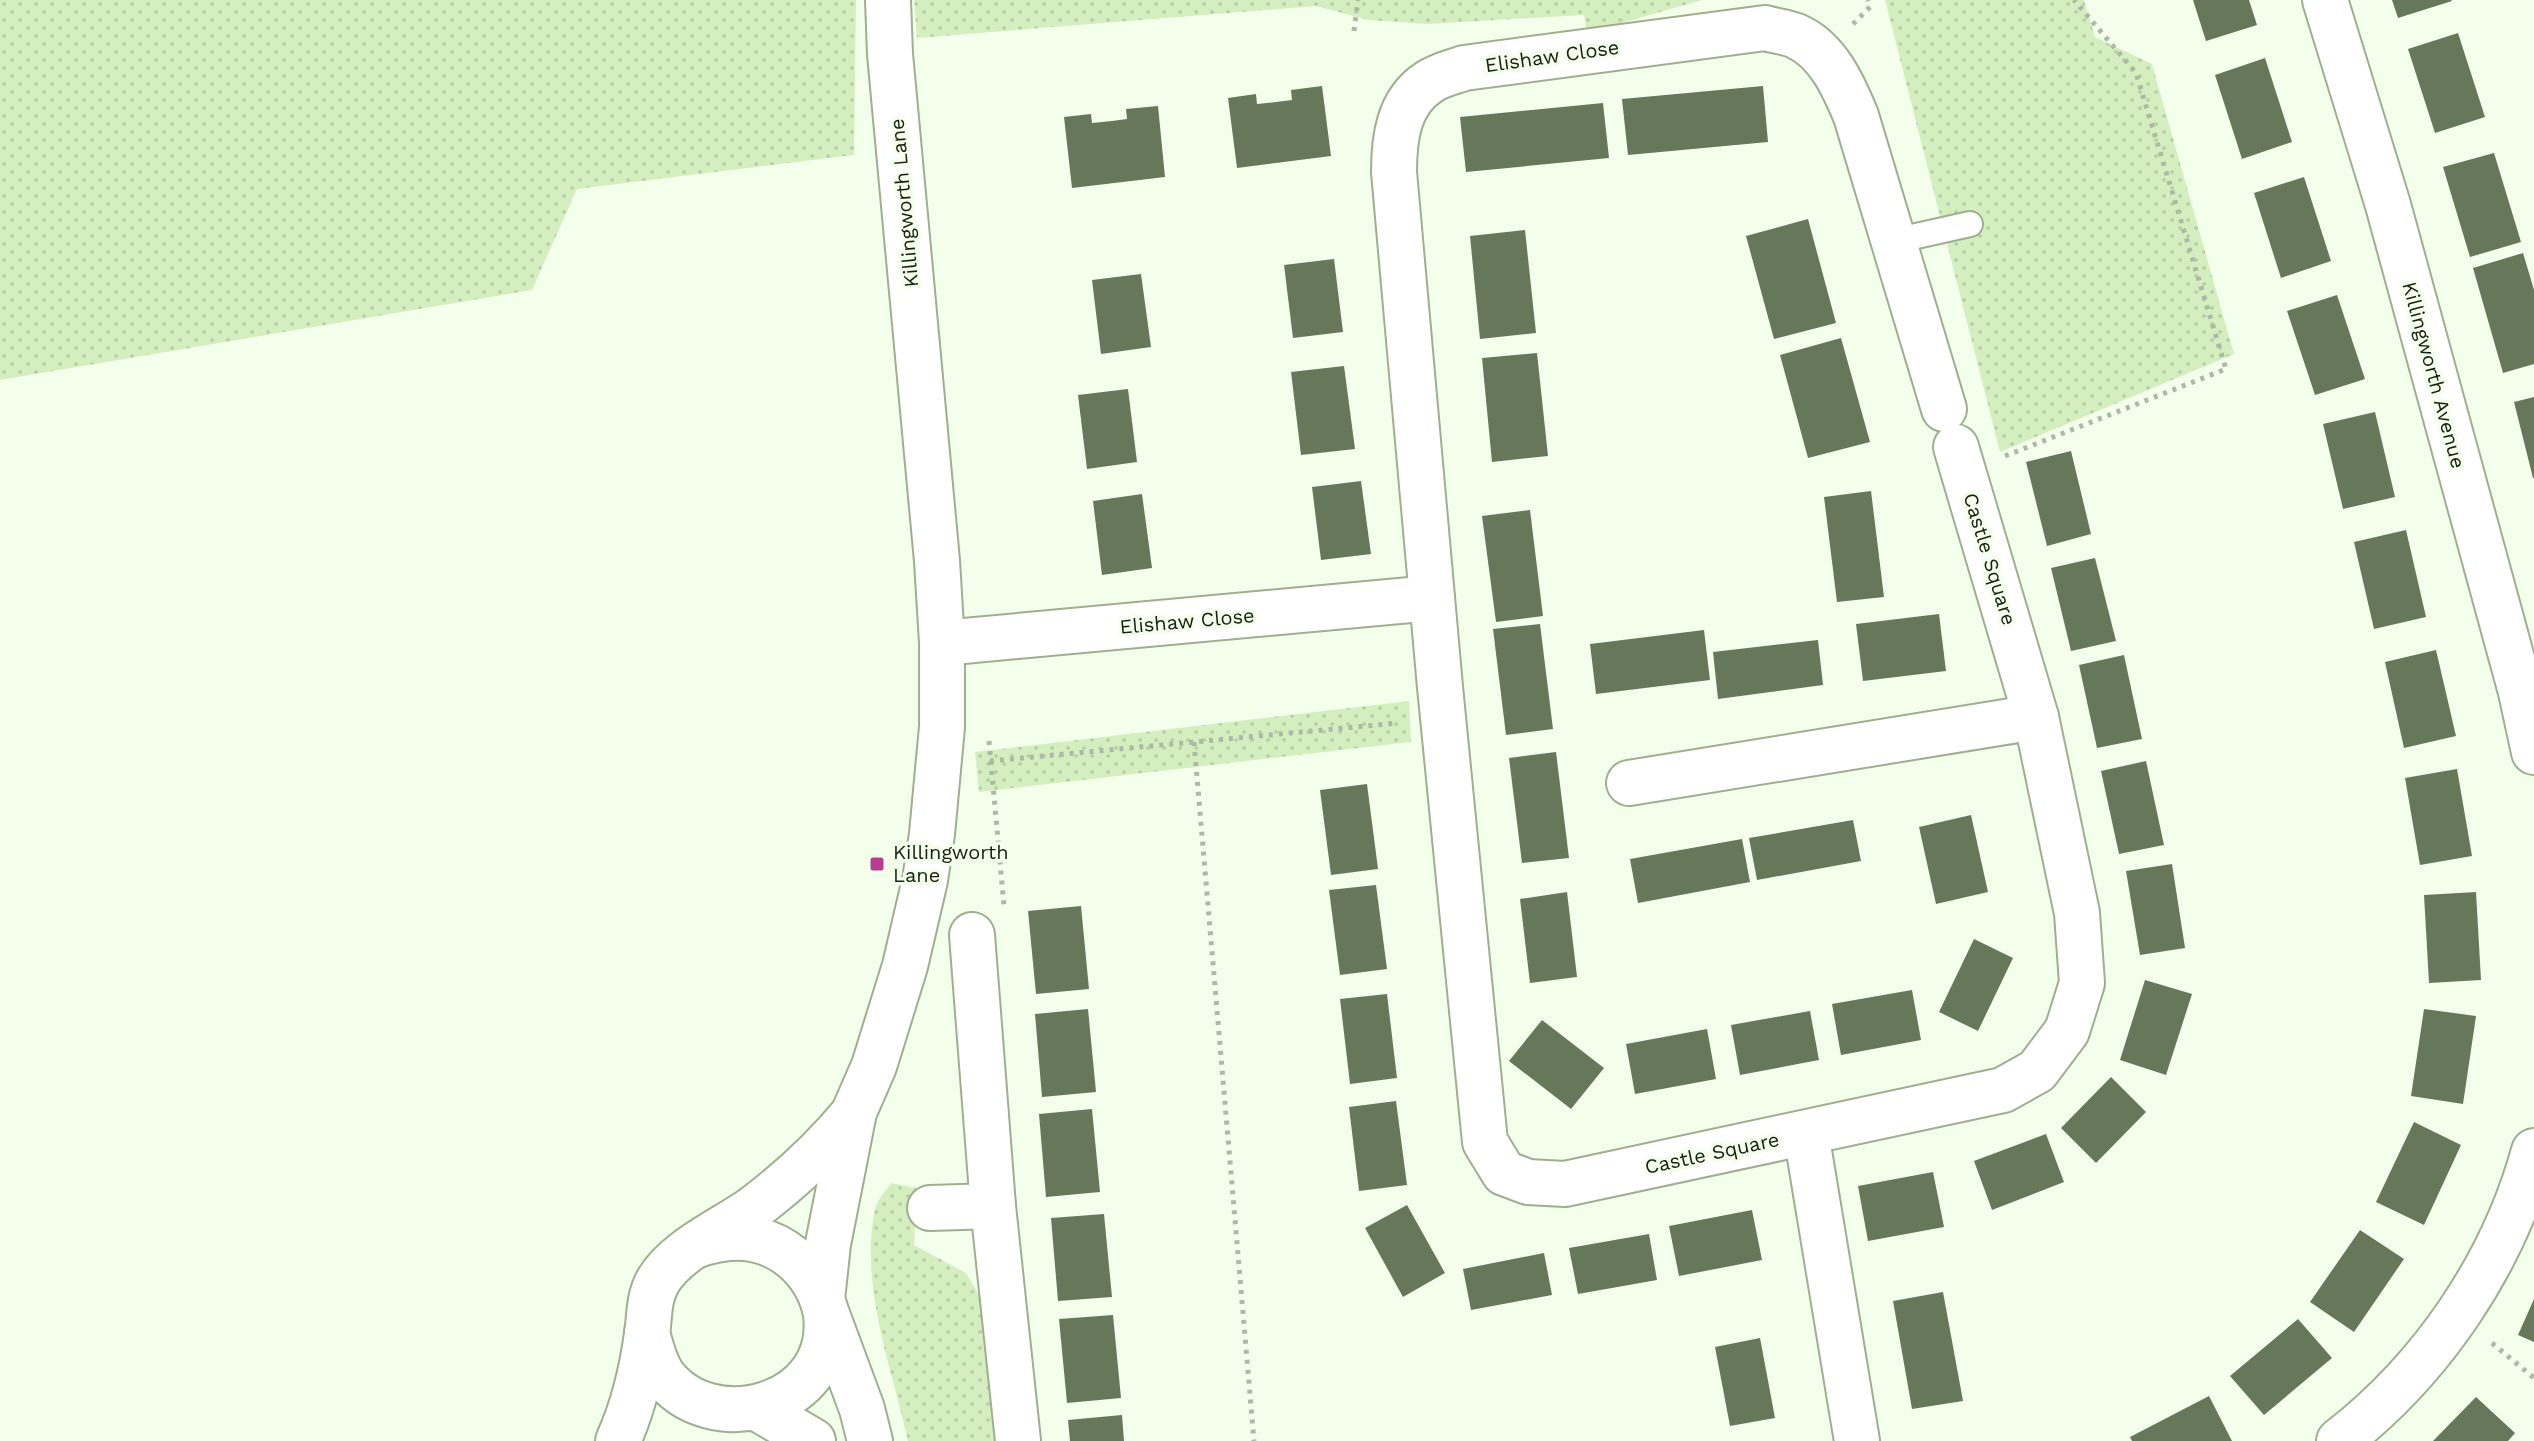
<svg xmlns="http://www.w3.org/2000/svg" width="2534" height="1441" viewBox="0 0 2534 1441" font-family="'Work Sans',sans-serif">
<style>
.grass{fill:url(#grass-dots)}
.building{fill:#67775a}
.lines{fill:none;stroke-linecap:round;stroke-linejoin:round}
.service-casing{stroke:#9eaf90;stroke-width:28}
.minor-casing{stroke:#9eaf90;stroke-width:48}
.tertiary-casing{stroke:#9eaf90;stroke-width:48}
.secondary-casing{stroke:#9eaf90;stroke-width:48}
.path{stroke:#aeb8a7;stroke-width:5;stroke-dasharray:4 6;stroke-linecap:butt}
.service{stroke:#fff;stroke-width:24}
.minor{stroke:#fff;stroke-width:44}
.tertiary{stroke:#fff;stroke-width:44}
.secondary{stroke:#fff;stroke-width:44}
.poi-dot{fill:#b53d92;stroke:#f4ffeb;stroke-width:3}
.labels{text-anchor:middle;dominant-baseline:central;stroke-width:7;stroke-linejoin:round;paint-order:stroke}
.street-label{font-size:20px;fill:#181e13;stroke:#f4ffeb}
.poi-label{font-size:20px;fill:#181e13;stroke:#f4ffeb;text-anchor:start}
</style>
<defs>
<pattern id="grass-dots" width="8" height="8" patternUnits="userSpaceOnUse" patternTransform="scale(2)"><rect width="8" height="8" fill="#d5eec0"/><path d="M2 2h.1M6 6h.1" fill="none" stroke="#b6cca4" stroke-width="1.8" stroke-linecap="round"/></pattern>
</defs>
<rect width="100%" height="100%" fill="#f4ffeb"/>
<g class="grass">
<path d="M0,0H856L854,155L577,189L532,290L0,380Z"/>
<path d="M914,0H1702L1587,33L1584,15L1427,24L1368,20L1316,6L917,38Z"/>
<path d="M1885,0H2084L2095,37L2152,64L2234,354L2000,452Z"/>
<path d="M1409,701L1411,742L979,792L975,752Z"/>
<path d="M891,1183L916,1188L914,1245L966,1273L985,1305L999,1441H908C892,1368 859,1285 875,1209C877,1200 886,1191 891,1183Z"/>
</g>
<g class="building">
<path d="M2193,0H2249L2257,25L2206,41Z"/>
<path d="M2392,0H2451L2452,1L2398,18Z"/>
<path d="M2458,33L2485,117L2435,133L2408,49Z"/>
<path d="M2265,58L2292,142L2242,159L2215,75Z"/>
<path d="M1322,86L1331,156L1237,168L1228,98L1256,94L1257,104L1276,102L1292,100L1291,90Z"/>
<path d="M1763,86L1768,142L1628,155L1622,99Z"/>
<path d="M1603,103L1609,158L1466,172L1460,117Z"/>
<path d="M1158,106L1165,177L1072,188L1064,117L1091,114L1092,123L1112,121L1127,119L1126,109Z"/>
<path d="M2494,153L2521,242L2470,257L2443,167Z"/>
<path d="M2304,177L2331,261L2281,278L2254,193Z"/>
<path d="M1808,219L1836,323L1774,339L1746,236Z"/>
<path d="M1525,230L1536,333L1480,339L1470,236Z"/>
<path d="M2523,253L2534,290V364L2503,373L2473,268Z"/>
<path d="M1334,259L1343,332L1293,338L1284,265Z"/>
<path d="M1141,274L1151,347L1101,354L1092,280Z"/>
<path d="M2337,295L2365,379L2315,395L2287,311Z"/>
<path d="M1841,338L1870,442L1808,458L1780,355Z"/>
<path d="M1537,353L1548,456L1492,462L1482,358Z"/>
<path d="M1344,366L1355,449L1301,455L1291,372Z"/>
<path d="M1128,389L1137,462L1087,469L1078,395Z"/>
<path d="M2534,397V478H2533L2514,402Z"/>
<path d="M2375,412L2395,497L2343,509L2323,424Z"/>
<path d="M2071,451L2091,534L2047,546L2026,462Z"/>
<path d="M1361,481L1371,554L1321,560L1312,487Z"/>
<path d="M1871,491L1884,597L1837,602L1824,497Z"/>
<path d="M1142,494L1152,568L1102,575L1093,501Z"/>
<path d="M1530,510L1543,616L1496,622L1482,516Z"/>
<path d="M2406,530L2426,617L2374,629L2354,542Z"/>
<path d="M2095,558L2116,641L2071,651L2051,568Z"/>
<path d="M1939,614L1946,671L1863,681L1856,624Z"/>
<path d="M1540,624L1553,729L1506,735L1493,629Z"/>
<path d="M1704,630L1710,680L1596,694L1590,644Z"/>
<path d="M1818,640L1823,685L1718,699L1713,652Z"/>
<path d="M2436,650L2456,736L2404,748L2385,662Z"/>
<path d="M2124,655L2142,739L2097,748L2079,665Z"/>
<path d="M1556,752L1569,858L1522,863L1509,758Z"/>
<path d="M2146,761L2164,845L2119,854L2101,771Z"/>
<path d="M2457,769L2472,856L2420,865L2405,778Z"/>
<path d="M1367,784L1378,869L1331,875L1320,790Z"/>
<path d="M1971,815L1988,892L1936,904L1919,827Z"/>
<path d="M1853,820L1861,861L1757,880L1749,838Z"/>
<path d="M1742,839L1750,882L1638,903L1630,859Z"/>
<path d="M2172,864L2185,948L2140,955L2126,871Z"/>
<path d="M1376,885L1387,969L1340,975L1329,890Z"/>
<path d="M1567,892L1577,977L1530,983L1520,899Z"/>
<path d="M2476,892L2481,980L2429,983L2424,895Z"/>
<path d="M1081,906L1089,989L1036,994L1028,911Z"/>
<path d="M1974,939L2013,958L1978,1031L1939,1012Z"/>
<path d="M2145,980L2192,994L2166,1075L2120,1060Z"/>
<path d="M1912,990L1921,1040L1841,1055L1832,1004Z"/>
<path d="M1387,994L1397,1078L1350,1084L1340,999Z"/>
<path d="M1088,1009L1096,1092L1042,1097L1035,1014Z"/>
<path d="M2424,1009L2476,1016L2463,1104L2411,1096Z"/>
<path d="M1810,1011L1819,1060L1740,1075L1731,1025Z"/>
<path d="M1542,1020L1604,1068L1571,1109L1509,1061Z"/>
<path d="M1707,1029L1716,1079L1635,1094L1626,1044Z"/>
<path d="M2111,1077L2146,1112L2096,1163L2061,1128Z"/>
<path d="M1396,1101L1407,1185L1359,1191L1349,1107Z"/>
<path d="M1092,1109L1100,1192L1046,1197L1039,1114Z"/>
<path d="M2414,1122L2461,1145L2424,1225L2376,1202Z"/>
<path d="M2046,1134L2064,1182L1992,1210L1974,1161Z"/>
<path d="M1933,1172L1944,1227L1868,1241L1858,1186Z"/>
<path d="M1407,1205L1445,1273L1403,1297L1365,1228Z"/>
<path d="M1752,1210L1762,1260L1679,1276L1669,1226Z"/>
<path d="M1104,1214L1112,1297L1058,1301L1051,1218Z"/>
<path d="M2360,1230L2404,1259L2354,1332L2310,1302Z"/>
<path d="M1649,1234L1657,1280L1578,1294L1569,1248Z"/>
<path d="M1544,1253L1552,1295L1471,1310L1463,1269Z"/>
<path d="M1943,1292L1963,1401L1912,1409L1893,1301Z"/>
<path d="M2534,1299V1342L2518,1335Z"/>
<path d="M1113,1315L1121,1398L1067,1403L1059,1319Z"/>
<path d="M2298,1319L2332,1358L2264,1415L2230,1376Z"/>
<path d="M1760,1338L1775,1418L1730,1426L1715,1347Z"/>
<path d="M2209,1396L2232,1441H2132L2130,1437Z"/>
<path d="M2476,1397L2515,1433L2508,1441H2433Z"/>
<path d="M1122,1415L1124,1441H1070L1068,1420Z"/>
</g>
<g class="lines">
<defs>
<path id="service" d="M1894,241L1970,224"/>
<g id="minor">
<path d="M2325,0L2388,205L2521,692L2534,752"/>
<path d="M1944,409L1856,116C1844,87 1828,50 1796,36C1787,32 1775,31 1765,28L1464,68C1453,72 1439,75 1429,82C1398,102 1394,139 1394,172L1440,687L1485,1142L1504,1173L1528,1182L1565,1184L2003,1090L2037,1071L2067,1031L2082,983L2077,913L2036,717L1956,447"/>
<path d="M942,643L1432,598"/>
<path d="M1629,783L2036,717"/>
<path d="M972,935L993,1206L1018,1441"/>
<path d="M1806,1133L1857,1441"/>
<path d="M930,1208L993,1206"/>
<path d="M2339,1441C2432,1369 2503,1264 2534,1151"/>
</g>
<g id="tertiary">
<path d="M825,1309L862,1409L870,1441"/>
<path d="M762,1411L813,1441"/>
</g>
<g id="secondary">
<path d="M822,1299L828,1244L854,1112L874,1066L905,966L925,880L932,834L942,727V643L937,561L890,54L888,0"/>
<path d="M647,1333C651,1347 654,1361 662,1374C710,1441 837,1407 826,1315C823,1293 810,1272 793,1258C764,1234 730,1233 695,1246"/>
<path d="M618,1441C633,1408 642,1370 647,1334C650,1315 648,1299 658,1281C677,1249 725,1229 755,1207C792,1179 824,1149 853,1114"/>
</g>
</defs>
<use href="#service" class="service-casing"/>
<use href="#minor" class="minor-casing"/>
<use href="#tertiary" class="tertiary-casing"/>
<use href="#secondary" class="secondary-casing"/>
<g class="path">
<path d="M1853,24L1870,7L1868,0"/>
<path d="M1354,31L1358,0"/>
<path d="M2005,456L2226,369L2136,73L2074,0"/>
<path d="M989,741L1004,906"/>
<path d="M1194,742L1254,1441"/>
<path d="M990,761L1398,723"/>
<path d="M2492,1343L2534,1378"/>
</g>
<use href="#service" class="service"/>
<use href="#minor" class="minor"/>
<use href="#tertiary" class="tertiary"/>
<use href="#secondary" class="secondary"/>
</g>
<rect class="poi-dot" x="869" y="856" width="16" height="16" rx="4"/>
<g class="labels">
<g class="street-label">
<text transform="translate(1552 56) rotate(-8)">Elishaw Close</text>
<text transform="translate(904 203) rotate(-95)">Killingworth Lane</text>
<text transform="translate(2434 375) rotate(75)">Killingworth Avenue</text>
<text transform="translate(1990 559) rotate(73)">Castle Square</text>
<text transform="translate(1187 621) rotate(-5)">Elishaw Close</text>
<text transform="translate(1712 1153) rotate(-12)">Castle Square</text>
</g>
<g class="poi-label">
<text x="893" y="852">Killingworth<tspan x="893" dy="23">Lane</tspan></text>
</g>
</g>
</svg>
